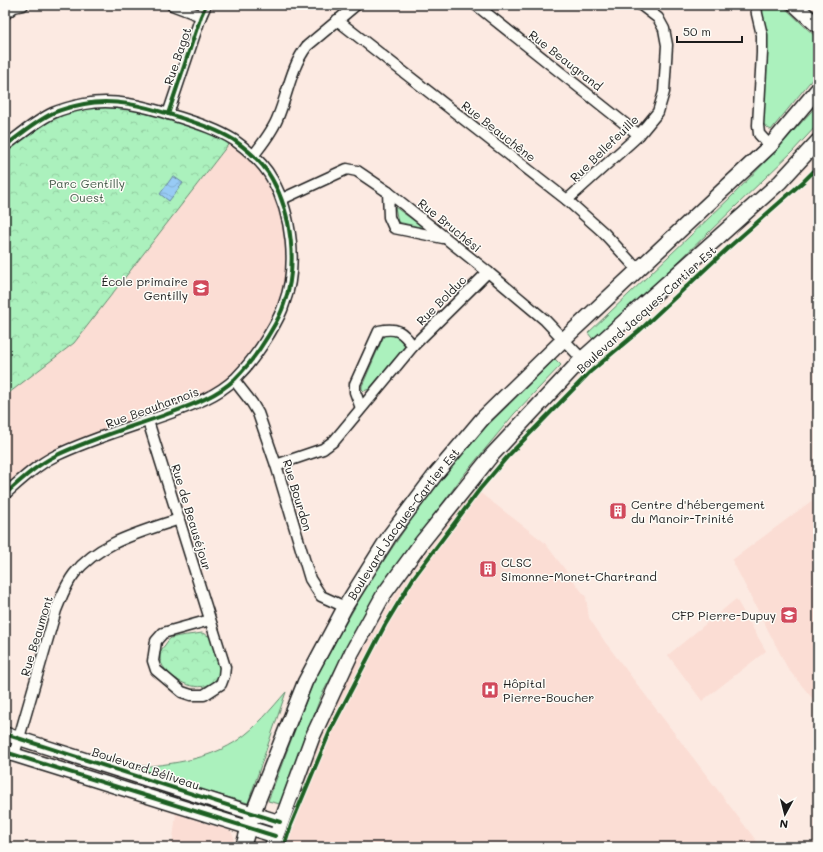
<svg xmlns="http://www.w3.org/2000/svg" width="823" height="852" viewBox="0 0 823 852" font-family="Mali,sans-serif">
<style>
.built{fill:#fbddd4}
.grass{fill:#abf1bd;stroke:#64866c}
.park{fill:url(#park-crowns);stroke:#64866c}
.water{fill:url(#water-waves);stroke:#66859e}
.lines{fill:none;stroke-linecap:round;stroke-linejoin:round}
.minor-casing{stroke:#1c1c1c;stroke-width:13}
.tertiary-casing{stroke:#1c1c1c;stroke-width:16}
.secondary-casing{stroke:#1c1c1c;stroke-width:17}
.minor{stroke:#fdfcf7;stroke-width:10}
.tertiary{stroke:#fdfcf7;stroke-width:13}
.secondary{stroke:#fdfcf7;stroke-width:14}
.cycleway-casing{stroke:#fdfcf7;stroke-width:6}
.cycleway{stroke:#1b5e20;stroke-width:4}
.labels{text-anchor:middle;dominant-baseline:central;stroke-width:3;stroke-linejoin:round;paint-order:stroke}
.street-label{font-size:12px;fill:#1c1c1c;stroke:#fdfcf7}
.park-label{font-size:12px;fill:#475c4c;stroke:#fdfcf7}
.poi-label{font-size:12px;fill:#1c1c1c;stroke:#fdfcf7;text-anchor:start}
</style>
<defs>
<pattern id="park-crowns" width="20" height="18" patternUnits="userSpaceOnUse"><rect width="20" height="18" fill="#abf1bd"/><path d="M2 6a3 3 0 1 1 6 0M12 15a3 3 0 1 1 6 0" fill="none" stroke="#93cea2"/></pattern>
<pattern id="water-waves" width="16" height="10" patternUnits="userSpaceOnUse"><rect width="16" height="10" fill="#98cbf5"/><path d="M0 5q4-4 8 0t8 0" fill="none" stroke="#82aed1"/></pattern>
</defs>
<rect width="100%" height="100%" fill="#fceae2"/>
<filter id="ink" filterUnits="userSpaceOnUse"><feTurbulence type="fractalNoise" baseFrequency=".025" numOctaves="2"/><feDisplacementMap in="SourceGraphic" scale="8" xChannelSelector="R" yChannelSelector="G"/><feConvolveMatrix kernelMatrix="1 2 1 2 8 2 1 2 1" color-interpolation-filters="sRGB"/></filter>
<g filter="url(#ink)">
<g class="built">
<path d="M231,141L270,178L280,199L289,248L283,303L250,358L227,381L210,393L185,405L102,433L5,490V396L74,343Z"/>
<path d="M474,488L544,542L586,597L589,618L605,642L761,847H272L312,738L397,593Z"/>
<path d="M818,496V705L788,669L732,560Z"/>
<path d="M736,599L766,651L702,701L668,655Z"/>
<path d="M176,814L231,831L234,838L232,847H172Z"/>
</g>
<g class="grass">
<path d="M761,5H782L818,39V72L771,130L765,126L762,121L766,45L765,24L761,10Z"/>
<path d="M818,104V124L792,152L595,342L588,333L731,197L773,154Z"/>
<path d="M395,207L424,228L398,222Z"/>
<path d="M385,333L399,335L407,344L369,389L364,391L362,389V386Z"/>
<path d="M555,359L561,365L514,414L462,477L420,534L362,620L321,696L280,804L268,801L312,685L339,635L370,581L411,520L449,470L484,429Z"/>
<path d="M286,692L248,803L113,764C125,764 138,767 150,766C180,763 213,757 238,740C257,727 271,709 286,692Z"/>
</g>
<g class="park">
<path d="M83,106L131,107L180,120L231,141L74,343L5,396V148L54,114Z"/>
<path d="M202,633L211,637C214,644 221,660 221,666C222,672 218,678 213,682C194,699 144,666 165,645C167,642 169,639 171,638C180,635 192,635 202,633Z"/>
</g>
<path class="water" d="M173,176L183,183L169,201L160,194Z"/>
<g class="lines">
<defs>
<g id="minor">
<path d="M172,5L201,16"/>
<path d="M476,5L639,135"/>
<path d="M756,5L757,14L762,35V53L758,125L759,134L770,146"/>
<path d="M5,14L14,7L23,5"/>
<path d="M337,20L567,200L603,232L638,270"/>
<path d="M168,114L201,16L206,5"/>
<path d="M5,146C20,135 36,121 53,113C62,109 74,106 84,104C113,98 144,106 172,115C193,122 215,128 234,140C248,150 264,164 272,179C292,214 298,267 284,304C281,315 274,326 268,336C259,351 247,367 235,379C216,397 189,406 165,415C128,428 90,439 55,456C37,465 21,480 5,494"/>
<path d="M253,156C262,144 273,131 278,117C288,93 291,67 307,46L356,5"/>
<path d="M388,192L389,217L394,228L443,238"/>
<path d="M282,199L347,169L357,171L388,192L488,272L545,320L582,359"/>
<path d="M567,200L639,135L658,112L664,92L667,45L664,29L658,18L641,5"/>
<path d="M234,380L252,403L258,413L276,465L310,579L321,596L345,607"/>
<path d="M361,408L355,392V384L379,331C397,327 402,331 413,346"/>
<path d="M148,421L225,667L224,676L221,684L204,695H191L182,692L156,670L153,661L156,641L163,633L210,620"/>
<path d="M276,465L323,449L335,440L413,346L488,272"/>
<path d="M14,755L56,610C61,598 66,584 74,574C99,542 142,532 179,519"/>
</g>
<g id="tertiary">
<path d="M5,734L280,822"/>
<path d="M5,752L275,836"/>
</g>
<g id="secondary">
<path d="M795,5L818,26"/>
<path id="s1" d="M243,847L253,813L305,682L345,607L390,535L435,475L483,418L563,340L770,146L818,89"/>
<path d="M272,847L312,738L352,652L384,594L422,542L491,456L582,359L780,182L818,141"/>
</g>
</defs>
<use href="#minor" class="minor-casing"/>
<use href="#tertiary" class="tertiary-casing"/>
<use href="#secondary" class="secondary-casing"/>
<use href="#minor" class="minor"/>
<use href="#tertiary" class="tertiary"/>
<use href="#secondary" class="secondary"/>
<defs>
<g id="cycleway">
<path d="M168,114L201,16L206,5"/>
<path d="M5,146C20,135 36,121 53,113C62,109 74,106 84,104C113,98 144,106 172,115C193,122 215,128 234,140C248,150 264,164 272,179C292,214 298,267 284,304C281,315 274,326 268,336C259,351 247,367 235,379C216,397 189,406 165,415C128,428 90,439 55,456C37,465 21,480 5,494"/>
<path d="M5,734L280,822"/>
<path d="M5,752L275,836"/>
<path d="M284,847L291,825L331,729L385,625L414,577L480,489L508,456L590,372L639,331L728,248L804,181L818,167"/>
</g>
</defs>
<use href="#cycleway" class="cycleway-casing"/>
<use href="#cycleway" class="cycleway"/>
</g>
</g>
<defs>
<symbol id="school-square" viewBox="-11 -11 22 22"><rect x="-9" y="-9" width="18" height="18" rx="4" fill="#d1495b" stroke="#fdfcf7"/><path d="M0-5L7-2L0 1L-7-2ZM-4 1L0 2.5L4 1V4Q0 6-4 4Z" fill="#fff"/></symbol>
<symbol id="building-square" viewBox="-11 -11 22 22"><rect x="-9" y="-9" width="18" height="18" rx="4" fill="#d1495b" stroke="#fdfcf7"/><path d="M-4-6H4V6H1V3H-1V6H-4ZM-2.5-4.3h1.7v1.8h-1.7ZM.8-4.3h1.7v1.8H.8ZM-2.5-1h1.7V.8h-1.7ZM.8-1h1.7V.8H.8Z" fill="#fff"/></symbol>
<symbol id="university-square" viewBox="-11 -11 22 22"><rect x="-9" y="-9" width="18" height="18" rx="4" fill="#d1495b" stroke="#fdfcf7"/><path d="M0-5L7-2L0 1L-7-2ZM-4 1L0 2.5L4 1V4Q0 6-4 4Z" fill="#fff"/></symbol>
<symbol id="hospital-square" viewBox="-11 -11 22 22"><rect x="-9" y="-9" width="18" height="18" rx="4" fill="#d1495b" stroke="#fdfcf7"/><path d="M-5-5h3v3.5h4V-5h3V5h-3V1.5h-4V5h-3Z" fill="#fff"/></symbol>
</defs>
<g fill-rule="evenodd">
<use href="#school-square" x="191" y="278" width="20" height="20"/>
<use href="#building-square" x="608" y="501" width="20" height="20"/>
<use href="#building-square" x="478" y="559" width="20" height="20"/>
<use href="#university-square" x="779" y="605" width="20" height="20"/>
<use href="#hospital-square" x="480" y="680" width="20" height="20"/>
</g>
<g class="labels">
<g class="street-label">
<text transform="translate(177 56) rotate(-71)">Rue Bagot</text>
<text transform="translate(566 60) rotate(38)">Rue Beaugrand</text>
<text transform="translate(499 131) rotate(38)">Rue Beauchêne</text>
<text transform="translate(604 148) rotate(-44)">Rue Bellefeuille</text>
<text transform="translate(450 225) rotate(39)">Rue Bruchési</text>
<text transform="translate(441 300) rotate(-45)">Rue Bolduc</text>
<text transform="translate(646 309) rotate(-42)">Boulevard Jacques-Cartier Est</text>
<text transform="translate(152 407) rotate(-20)">Rue Beauharnois</text>
<text transform="translate(298 495) rotate(73)">Rue Bourdon</text>
<text transform="translate(192 517) rotate(73)">Rue de Beauséjour</text>
<text stroke="none"><textPath href="#s1" startOffset="363">Boulevard Jacques-Cartier Est</textPath></text>
<text transform="translate(36 636) rotate(-73)">Rue Beaumont</text>
<text transform="translate(146 768) rotate(18)">Boulevard Béliveau</text>
</g>
<g class="park-label">
<text x="87" y="183">Parc Gentilly<tspan x="87" dy="14">Ouest</tspan></text>
</g>
<g class="poi-label">
<text x="188" y="281" text-anchor="end">École primaire<tspan x="188" dy="14">Gentilly</tspan></text>
<text x="631" y="504">Centre d'hébergement<tspan x="631" dy="14">du Manoir-Trinité</tspan></text>
<text x="501" y="562">CLSC<tspan x="501" dy="14">Simonne-Monet-Chartrand</tspan></text>
<text x="776" y="615" text-anchor="end">CFP Pierre-Dupuy</text>
<text x="503" y="683">Hôpital<tspan x="503" dy="14">Pierre-Boucher</tspan></text>
</g>
</g>
<rect width="823" height="852" fill="none" stroke="#fdfcf7" stroke-width="20"/>
<rect x="10" y="10" width="803" height="832" fill="none" stroke="#1c1c1c" stroke-width="1.5" filter="url(#ink)"/>
<g transform="translate(785 814) rotate(187)" stroke="#fdfcf7" stroke-width="3" paint-order="stroke">
<path d="M0-3L7 15L0 10L-7 15Z" fill="#1c1c1c"/>
<text y="-6" font-size="11" font-weight="bold" text-anchor="middle" fill="#1c1c1c">N</text>
</g>
<path d="M677 36v6h65v-6" fill="none" stroke="#1c1c1c" stroke-width="2"/>
<text x="683" y="36" font-size="12" fill="#1c1c1c" stroke="#fdfcf7" stroke-width="3" paint-order="stroke">50 m</text>
</svg>
